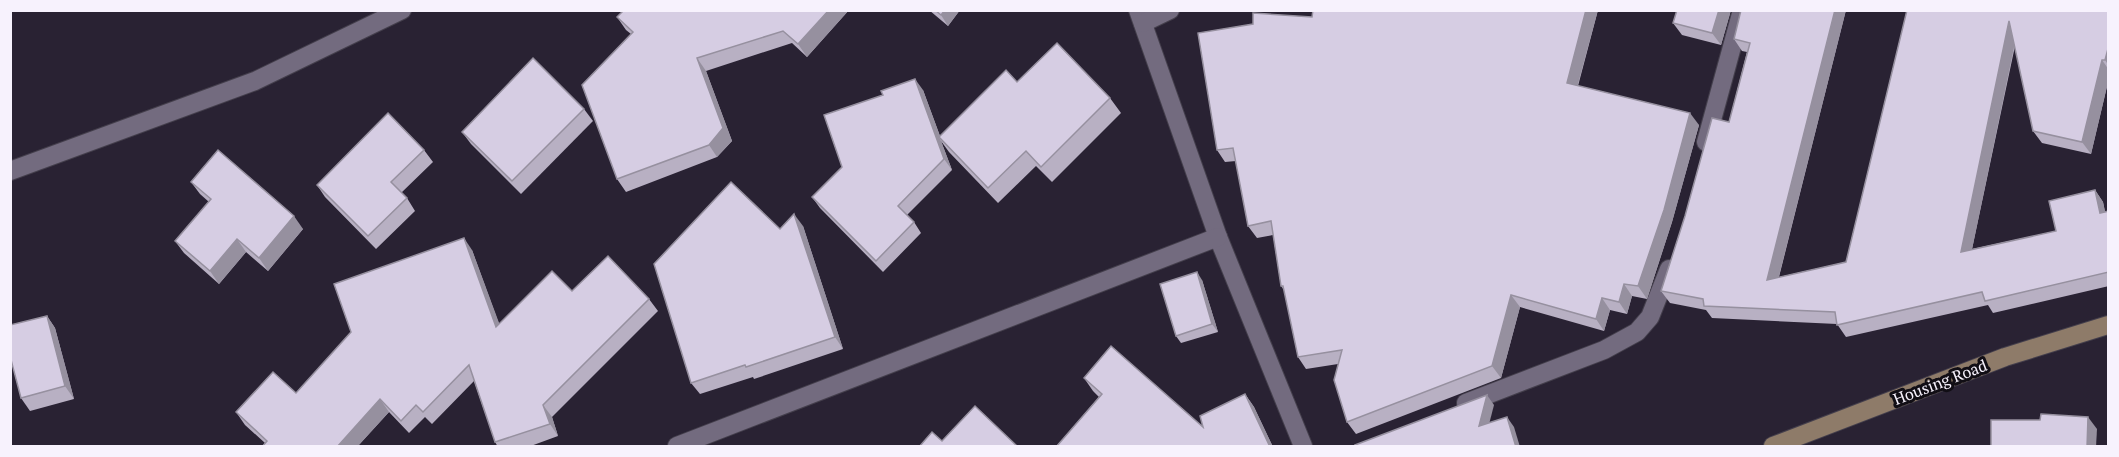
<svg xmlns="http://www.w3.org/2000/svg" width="2119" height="457" viewBox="0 0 2119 457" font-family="'PT Serif',serif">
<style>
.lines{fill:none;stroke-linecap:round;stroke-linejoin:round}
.street-casing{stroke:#443f4c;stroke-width:20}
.secondary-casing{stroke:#443f4c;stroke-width:20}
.street{stroke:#736b7f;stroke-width:18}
.secondary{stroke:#8e7b69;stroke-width:18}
.wall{fill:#b8b0c3}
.shaded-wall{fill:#96909f}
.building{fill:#d6cde3;stroke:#96909f;stroke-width:1.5}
.labels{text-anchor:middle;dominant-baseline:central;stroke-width:6;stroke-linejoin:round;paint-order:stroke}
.street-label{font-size:16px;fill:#f7f2fd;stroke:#110e15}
</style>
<rect width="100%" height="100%" fill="#292233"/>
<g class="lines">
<defs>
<g id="street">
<path d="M1138,10L1218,237L1303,446"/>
<path d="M1143,23L1170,10"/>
<path d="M1706,142L1742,10"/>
<path d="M10,171L255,81L402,10"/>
<path d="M1466,403L1604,350L1637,332L1650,317L1669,269"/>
<path d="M677,446L1218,237"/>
</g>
<path id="secondary" d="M1773,446L2005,357L2108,325"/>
</defs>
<use href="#street" class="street-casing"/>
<use href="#secondary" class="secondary-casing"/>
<use href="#street" class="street"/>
<use href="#secondary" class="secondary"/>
</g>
<g class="wall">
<path d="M624,10H849L807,57L792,43L706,71L732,141L717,157L626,192L617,179L631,34L626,30L617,17Z"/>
<path d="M929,10H960L948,26Z"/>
<path d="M1598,10L1578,86L1699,125L1672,222L1647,299L1632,296L1627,314L1610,310L1604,331L1520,307L1501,378L1356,434L1347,422L1338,364L1306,369L1298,357L1284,290L1281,286L1273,235L1257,238L1248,226L1236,161L1225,162L1217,150L1312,17Z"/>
<path d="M1731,10L1721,45L1682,35L1673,23Z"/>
<path d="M1846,10L1779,277L1846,262L1907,10H2109V78L2091,154L2042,143L2033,131L2015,46L1972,249L2056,231L2095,190L2103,202L2105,212L2109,211V286L1993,313L1988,305L1846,337L1837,324L1712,318L1706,310L1670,303L1661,291L1729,122L1747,52L1742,51L1734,39Z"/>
<path d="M1017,82L1110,98L1121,113L1052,182L1036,166L998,203L949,152L941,141L952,170L907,215L914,222L921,233L883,272L820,208L812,197L842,167L923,90L940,136Z"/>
<path d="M584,109L593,121L521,194L471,144L462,132Z"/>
<path d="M424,150L433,162L401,193L407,198L415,211L376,249L325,197L317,185Z"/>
<path d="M191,182L303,229L268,271L246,252L219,284L184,253L175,241L209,202L200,194Z"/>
<path d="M803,226L843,349L754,379L753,377L700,394L691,383L780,229Z"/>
<path d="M472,250L499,324L572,291L649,299L658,311L552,417L558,436L528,447H498L495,442L474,381L432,424L425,417L409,433L389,412L357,447H262L265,443L245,425L236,412L296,393Z"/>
<path d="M1202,280L1218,332L1181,343L1176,336Z"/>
<path d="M47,316L55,328L74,399L30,411L21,398Z"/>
<path d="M1111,346L1203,427L1200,416L1245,394L1254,407L1273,447H1056L1099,397L1093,391L1084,378Z"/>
</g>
<g class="shaded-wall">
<path d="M829,10H849L807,57L798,44Z"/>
<path d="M945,10H960L948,26L941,15Z"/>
<path d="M1586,10H1598L1575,95L1567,83Z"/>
<path d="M1719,10H1731L1721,45L1712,33Z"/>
<path d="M1835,10H1846L1775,292L1767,280Z"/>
<path d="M2009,21L2017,33L1969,264L1961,252Z"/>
<path d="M2109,45V66L2105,60Z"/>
<path d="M697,58L706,71L732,141L717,157L709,145Z"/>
<path d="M2102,60L2109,70V78L2091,154L2082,142Z"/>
<path d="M915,79L923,90L941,139L939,137L941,141L952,170L944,159Z"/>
<path d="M1690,113L1699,125L1672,222L1647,299L1638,286Z"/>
<path d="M2095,190L2103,202L2108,225L2100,213Z"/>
<path d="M794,214L803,226L843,349L835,337Z"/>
<path d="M294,216L303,229L268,271L259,258Z"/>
<path d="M464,238L472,250L505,339L496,327Z"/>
<path d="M237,239L246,252L219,284L210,271Z"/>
<path d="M1197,272L1202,280L1218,332L1212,324Z"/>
<path d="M1624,284L1632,296L1627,314L1619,302Z"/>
<path d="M1511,295L1520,307L1501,378L1492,366Z"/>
<path d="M1602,298L1610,310L1604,331L1596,319Z"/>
<path d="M47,316L55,328L74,399L65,386Z"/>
<path d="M1245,394L1254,407L1273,447H1270Z"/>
<path d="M1487,395L1494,405L1486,436L1479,426Z"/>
<path d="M380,399L389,412L357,447H337Z"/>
<path d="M543,405L552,417L558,436L550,424Z"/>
<path d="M1507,417L1514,427L1520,447H1516Z"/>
<path d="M2088,417L2097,429L2096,447H2087Z"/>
</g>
<g class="building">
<path d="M624,10H829L798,44L783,31L697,58L723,128L709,145L617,179L582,85L633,32L617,17Z"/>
<path d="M935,10H945L941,15Z"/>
<path d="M1313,10H1586L1567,83L1690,113L1664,210L1638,286L1624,284L1619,302L1602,298L1596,319L1511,295L1492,366L1347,422L1334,380L1342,350L1298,357L1283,286H1281L1271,221L1248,226L1233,148L1217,150L1198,33L1253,24V13L1312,17Z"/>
<path d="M1677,10H1719L1712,33L1673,23Z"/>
<path d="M1741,10H1835L1767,280L1846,262L1907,10H2109V45L2105,60H2102L2082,142L2033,131L2009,21L1961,252L2056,231L2049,201L2095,190L2100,213L2109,211V272L1985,301L1982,292L1837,325L1835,312L1704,306L1703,299L1661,291L1685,216L1712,118L1729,122L1750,43L1734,39Z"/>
<path d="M1057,43L1110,98L1041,167L1026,151L988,188L939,137L1006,70L1017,82Z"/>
<path d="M533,58L584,109L512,181L462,132Z"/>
<path d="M915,79L944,159L898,206L914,222L876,261L812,197L842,167L824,115L883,95L881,91Z"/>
<path d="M388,113L424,150L391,182L407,198L368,236L317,185Z"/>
<path d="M218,150L294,216L259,258L237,239L210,271L175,241L211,199L191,182Z"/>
<path d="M731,182L780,229L794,214L835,337L746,367L745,365L691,383L654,264Z"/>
<path d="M464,238L496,327L552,271L572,291L608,256L649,299L543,405L550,424L495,442L469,365L423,412L416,405L401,421L380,399L337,447H262L267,441L236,412L273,372L296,393L351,332L334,284Z"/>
<path d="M1197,272L1212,324L1176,336L1160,284Z"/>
<path d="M47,316L65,386L21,398L10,356V325Z"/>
<path d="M1111,346L1203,427L1200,416L1245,394L1270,447H1056L1102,394L1084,378Z"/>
<path d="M1487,395L1479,426L1507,417L1516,447H1356L1355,445Z"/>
<path d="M975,406L1018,447H919L932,432L942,441Z"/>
<path d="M2041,414L2088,417L2087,447H1991V420H2040Z"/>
</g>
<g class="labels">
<g class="street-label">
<text transform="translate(1940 382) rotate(-21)">Housing Road</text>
</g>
</g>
<rect width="2119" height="457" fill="none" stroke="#f7f2fd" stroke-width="24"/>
</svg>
